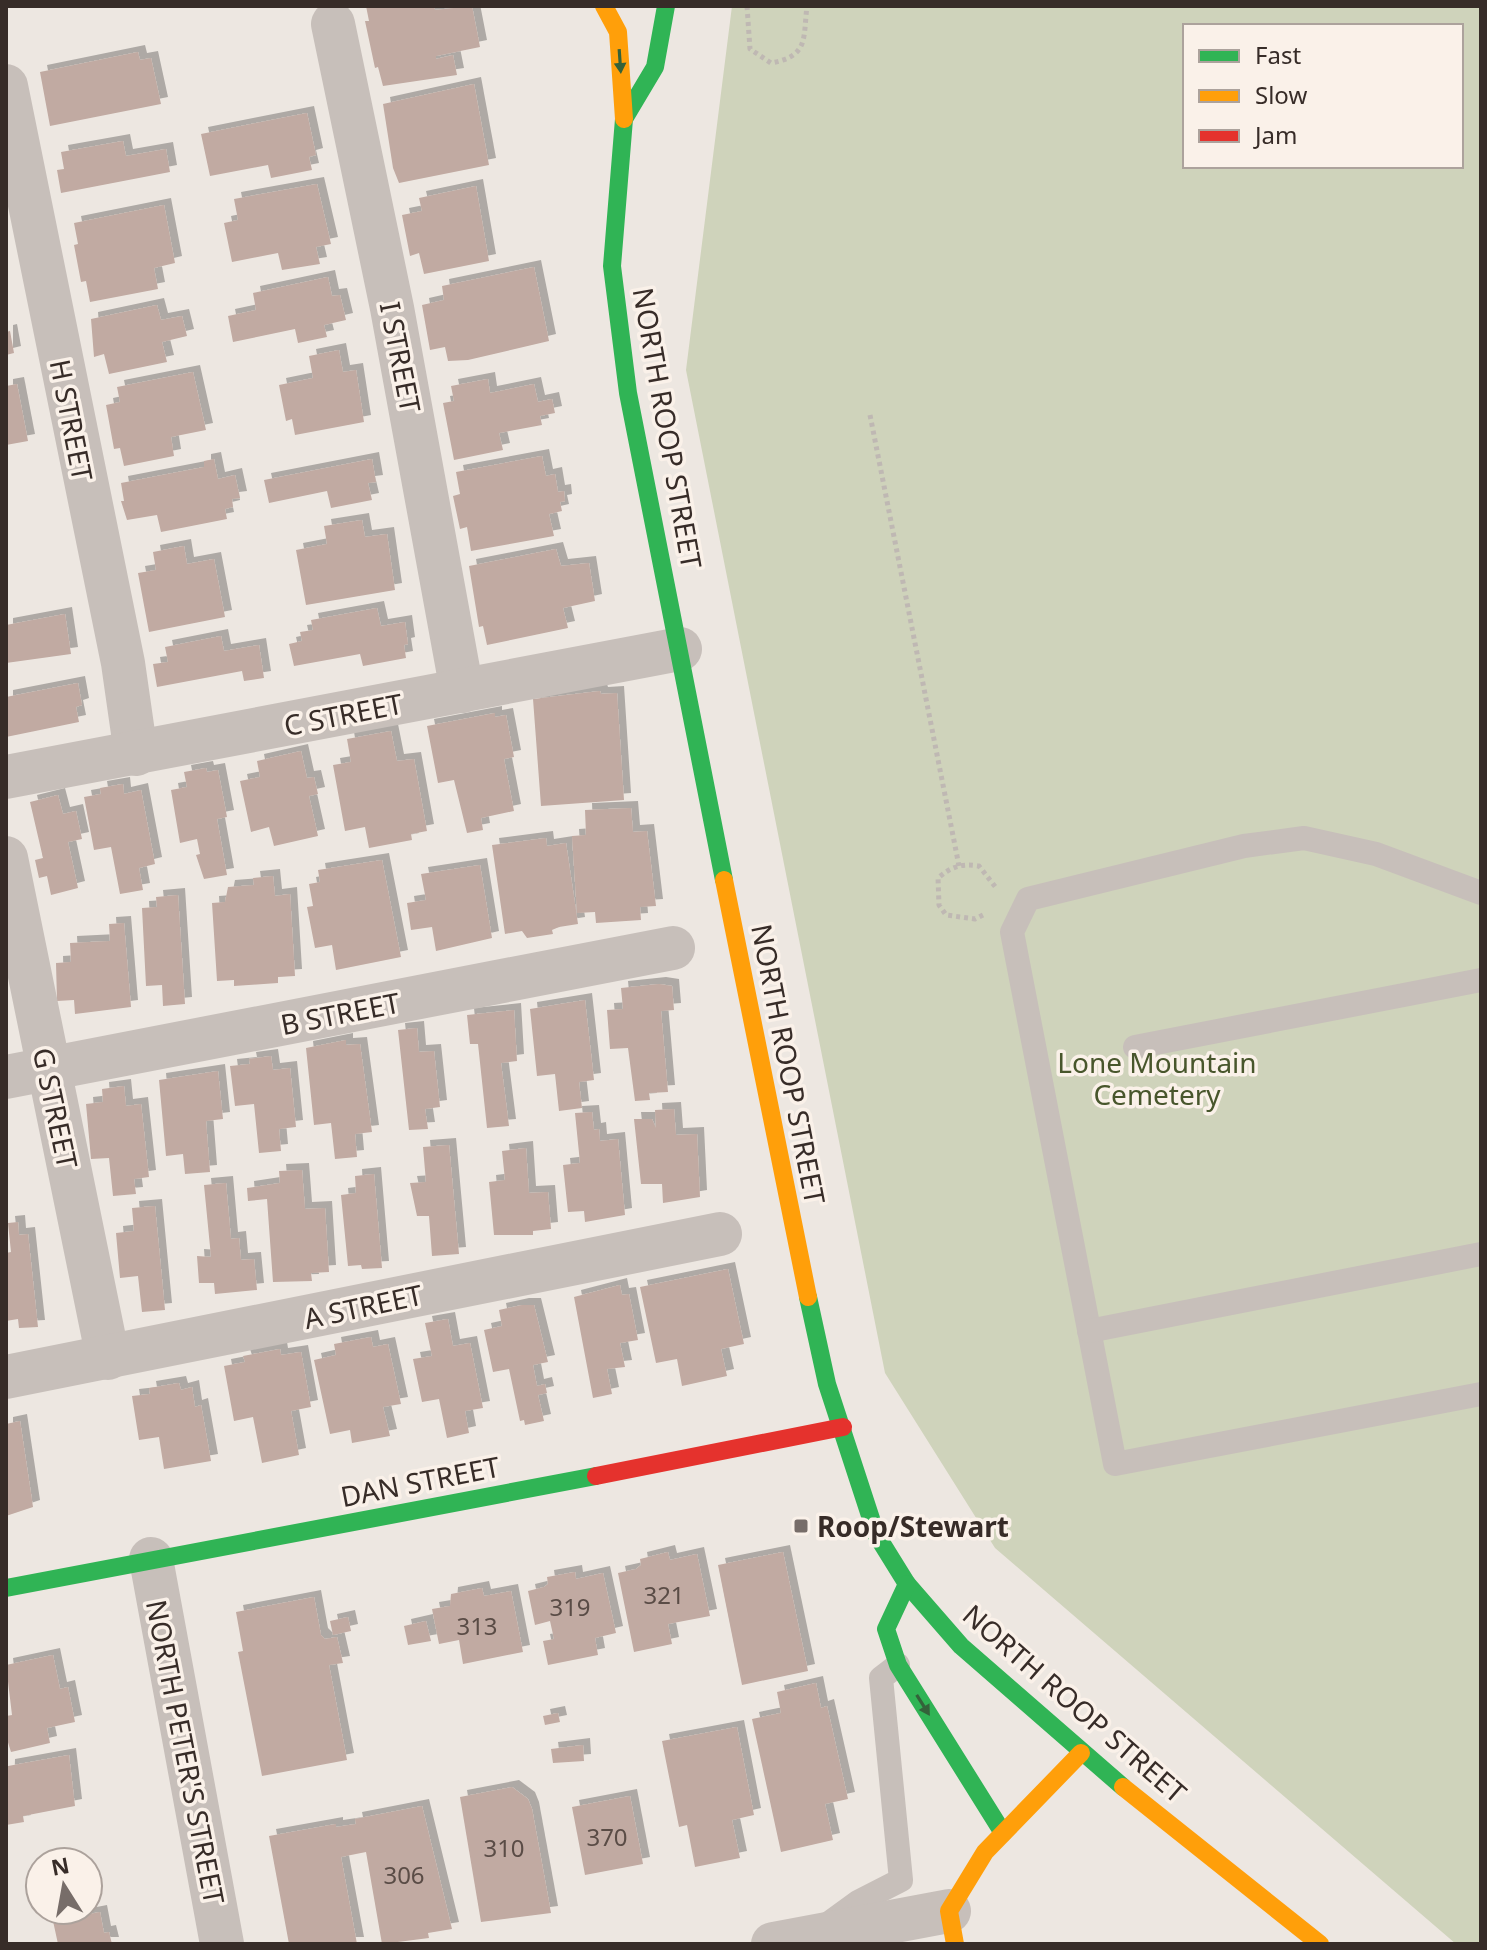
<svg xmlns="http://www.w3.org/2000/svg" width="1487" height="1950" viewBox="0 0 1487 1950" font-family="'Noto Sans',sans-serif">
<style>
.green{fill:#cfd3bb;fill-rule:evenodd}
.building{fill:#c1aaa2;filter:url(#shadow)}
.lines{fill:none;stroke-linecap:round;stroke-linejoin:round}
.path{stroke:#bfb8b3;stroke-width:5;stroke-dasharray:4 4;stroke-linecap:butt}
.lane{stroke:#c7bfba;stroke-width:24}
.street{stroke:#c7bfba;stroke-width:44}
.fast{stroke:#30b455;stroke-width:18}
.slow{stroke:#ff9f0a;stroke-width:18}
.jam{stroke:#e5322d;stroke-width:18}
.oneway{fill:#34623a}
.poi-dot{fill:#776d69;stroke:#faf1e9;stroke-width:3}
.labels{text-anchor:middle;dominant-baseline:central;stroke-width:7;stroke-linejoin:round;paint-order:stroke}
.number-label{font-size:24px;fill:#5a4c46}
.street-label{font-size:28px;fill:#372c28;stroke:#faf1e9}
.park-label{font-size:28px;fill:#48562c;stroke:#faf1e9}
.poi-label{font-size:28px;font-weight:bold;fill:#372c28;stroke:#faf1e9;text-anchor:start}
</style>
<defs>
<filter id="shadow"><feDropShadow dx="7" dy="-7" stdDeviation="0" flood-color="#0004"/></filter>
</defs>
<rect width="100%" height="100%" fill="#ede7e1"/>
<path class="green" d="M732,6H1481V1944H1456L995,1548L885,1373L686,370ZM1185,26H1461V166H1185Z"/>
<g class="building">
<path d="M366,6H434L435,10L472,6L480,47L436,56V59L453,55L457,75L383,86L378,67L375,68L365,21H369Z"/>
<path d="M138,52L140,60L151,58L161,104L50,126L40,72Z"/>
<path d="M474,84L489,165L399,183L393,168L383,104Z"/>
<path d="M307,113L316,155L309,157L312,170L271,178L268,165L210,176L201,134Z"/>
<path d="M123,141L126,156L166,149L170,172L61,193L57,170L64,169L61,152Z"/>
<path d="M317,184L331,244L316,247L320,264L282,270L278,253L232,262L224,223L238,220L234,199Z"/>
<path d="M476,186L489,261L424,274L419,253L410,256L402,215L422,211L419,198Z"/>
<path d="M164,205L175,263L154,268L158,289L90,302L86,281L81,282L74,245L78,244L74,223Z"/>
<path d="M534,267L549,341L468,360L448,361L445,347L430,350L422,305L444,300L442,286Z"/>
<path d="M328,277L332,296L340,295L346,320L324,325L327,337L298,343L295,329L233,342L228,316L256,310L253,293Z"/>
<path d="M157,305L161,320L182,316L187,336L162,342L167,362L109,374L104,354L94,357L91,319Z"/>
<path d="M10,331L14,353L6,355V332Z"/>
<path d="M339,350L343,372L356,370L364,422L295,435L292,419L286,421L279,385L313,378L309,356Z"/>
<path d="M193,372L206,430L171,437L174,456L124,466L120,448L114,449L106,405L120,402L117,387Z"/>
<path d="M488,379L490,393L534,384L538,402L552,399L555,413L540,416L542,425L499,433L503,450L454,460L443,403L454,401L451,386Z"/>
<path d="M17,384L28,441L6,445V386Z"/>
<path d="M542,456L546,476L555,474L558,492L564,491L565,501L560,502L562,511L549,514L554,536L471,551L467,527L460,529L453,496L460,494L456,472Z"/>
<path d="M214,459L218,479L235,475L240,498L232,499L233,507L225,509L227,519L161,532L157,515L127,520L121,501H124L121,483L204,467V461Z"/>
<path d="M372,459L376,482L368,483L372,500L331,508L327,491L269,503L264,480Z"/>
<path d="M362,520L365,537L387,534L395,590L306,605L296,550L327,544L324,526Z"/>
<path d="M184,546L187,564L214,559L225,617L149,632L138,573L156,570L153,552Z"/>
<path d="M556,549L561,566L589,563L595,601L563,608L568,628L487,645L483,626L479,627L469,566Z"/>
<path d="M377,608L381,626L405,622L408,644L404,645L406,658L363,666L360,654L294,666L289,644L302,641L300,632L313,630L311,620Z"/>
<path d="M65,614L71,654L6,663V625Z"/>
<path d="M221,636L224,651L259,645L264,678L244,681L242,671L157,687L153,664L168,662L165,647Z"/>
<path d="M78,683L82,705L76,707L79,722L6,737V697Z"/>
<path d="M600,691L601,694L617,693L624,800L541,806L533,699Z"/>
<path d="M495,713V717L506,715L514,757L504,759L514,811L481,818L483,830L467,833L454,780L438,783L427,726Z"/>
<path d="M391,731L397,761L414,759L427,831L411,834L412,840L369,848L365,827L345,831L333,765L351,762L347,739Z"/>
<path d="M301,751L307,778L314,777L318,794L309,796L318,836L274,846L269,827L251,832L240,781L260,777L257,761Z"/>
<path d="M206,768L207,772L218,770L227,817L217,819L227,875L204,879L196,855L200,854L197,839L180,843L171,790L187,787L184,772Z"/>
<path d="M123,784L124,794L141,790L155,864L139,868L143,890L120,894L111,847L94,850L84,797L101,794L100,788Z"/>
<path d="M58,795L63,814L76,811L82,839L68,842L78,888L51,895L47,876L39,878L35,860L43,858L30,802Z"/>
<path d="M631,808L633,832L647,831L656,906L640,907L641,920L596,923L595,912L577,913L572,836L586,835L585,810Z"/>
<path d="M546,838L547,846L566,843L578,924L559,927L552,930L553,934L527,938L522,931L505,934L492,845Z"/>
<path d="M382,860L401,957L336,970L332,945L315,948L307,907L313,906L309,884L320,882L318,870Z"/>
<path d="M480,865L492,938L436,951L432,927L411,930L407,903L426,900L421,874Z"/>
<path d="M273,876L275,896L290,894L295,976L278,977V983L234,986V980L217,981L212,903L225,902L228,887L254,885L253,878Z"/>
<path d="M178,895L185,1004L163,1006L162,985L146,986L142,908L157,907L156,897Z"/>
<path d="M124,923L131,1007L75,1014L74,1000L57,1001L56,963L71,962L70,943L110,941L109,924Z"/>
<path d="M659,984L672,986L674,1010L661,1011L668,1092L649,1093L650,1100L635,1101L628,1048L610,1049L607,1010L623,1009L621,988Z"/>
<path d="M585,1000L594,1080L579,1082L582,1108L559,1111L555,1074L537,1076L530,1009Z"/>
<path d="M514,1010L517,1061L501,1063L509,1126L487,1128L478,1044H470L467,1015Z"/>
<path d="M417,1028L419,1052L434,1051L440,1107L425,1109L428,1129L409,1130L398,1030Z"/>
<path d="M346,1040V1045L360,1044L372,1132L355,1134L357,1157L335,1159L331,1123L314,1125L306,1048Z"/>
<path d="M271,1056L273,1070L290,1068L296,1127L279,1129L281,1151L259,1153L254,1104L235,1106L230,1066L250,1064L249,1059Z"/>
<path d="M218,1071L223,1119L206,1121L210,1172L185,1174L183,1154L166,1156L159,1080Z"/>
<path d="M124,1086L126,1106L141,1104L149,1177L134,1179L136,1194L113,1196L109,1158L91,1159L86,1104L103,1102L102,1089Z"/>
<path d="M674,1109L676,1135L697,1134L700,1197L663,1203L662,1184H641L634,1119H652L656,1128L655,1110Z"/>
<path d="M592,1112L594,1130L599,1129L600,1141L618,1139L625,1215L585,1222L584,1211L568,1212L563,1165L580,1163L575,1113Z"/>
<path d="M449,1145L459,1254L432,1256L429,1216H417L410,1183L426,1182L423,1147Z"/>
<path d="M526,1148L529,1193L548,1192L551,1229L533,1231V1235H494L489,1182L505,1180L502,1151Z"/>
<path d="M302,1170L305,1209L325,1208L329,1272L311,1273L312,1281L273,1282L267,1199L248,1201L247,1188L280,1183L279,1171Z"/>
<path d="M374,1174L382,1268L362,1269L361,1265L348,1266L341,1195L356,1193L355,1176Z"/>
<path d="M226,1183L231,1239L239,1238L241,1260L254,1259L257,1290L215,1294L214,1283H199L197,1256L211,1257L204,1185Z"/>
<path d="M155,1206L165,1310L142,1312L138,1276L120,1278L116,1233L134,1231L132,1208Z"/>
<path d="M18,1222L19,1235L28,1234L38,1327L19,1328L18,1319L6,1321V1253L11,1252L8,1223Z"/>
<path d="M728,1269L744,1344L721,1349L727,1376L682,1386L677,1359L656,1363L640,1287Z"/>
<path d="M620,1285L622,1295L629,1294L638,1340L620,1343L625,1367L607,1369L612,1394L593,1398L574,1297Z"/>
<path d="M522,1305H534L548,1362L533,1365L537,1386L545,1384L547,1393L538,1395L544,1421L525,1425L524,1420L520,1421L509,1369L493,1372L484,1330L502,1326L499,1310Z"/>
<path d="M448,1319L453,1346L470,1343L483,1408L465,1411L469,1433L447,1438L439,1399L422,1402L413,1359L432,1356L425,1323Z"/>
<path d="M371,1337L373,1347L388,1344L401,1404L383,1407L390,1436L352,1443L350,1430L330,1434L314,1360L336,1355L334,1344Z"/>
<path d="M280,1349L281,1355L301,1352L311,1407L291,1411L299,1455L262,1463L253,1417L234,1421L224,1366L245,1362L243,1356Z"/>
<path d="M179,1383L181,1390L192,1387L195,1407L201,1405L211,1461L164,1469L159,1437L139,1440L132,1396L150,1394L149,1388Z"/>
<path d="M20,1421L33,1507L6,1516V1424Z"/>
<path d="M668,1552L670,1560L697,1554L710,1616L668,1624L672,1644L634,1652L618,1573L636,1569L641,1565L640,1559Z"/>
<path d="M783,1552L808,1671L742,1685L718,1565Z"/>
<path d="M575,1572L576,1579L603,1573L616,1633L595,1638L598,1655L548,1665L543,1641L554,1639L550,1621L535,1625L528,1591L544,1587L548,1584L547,1577Z"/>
<path d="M482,1588L484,1596L511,1591L523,1652L463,1664L459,1640L439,1644L432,1609L450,1606L451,1594Z"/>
<path d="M314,1597L321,1635L325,1639L337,1637L343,1663L329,1665L347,1760L262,1776L238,1652L243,1651L236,1612Z"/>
<path d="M348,1617L351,1631L333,1635L330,1621Z"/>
<path d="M426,1621L431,1641L408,1645L404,1626Z"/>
<path d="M53,1655L60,1689L68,1687L75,1722L47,1728L50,1743L11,1752L6,1736V1716L12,1715L6,1665Z"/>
<path d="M816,1683L821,1708L827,1706L848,1799L825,1804L833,1840L781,1852L752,1719L781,1713L777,1692Z"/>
<path d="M558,1713L560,1722L545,1725L543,1716Z"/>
<path d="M737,1727L754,1815L732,1820L740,1858L695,1867L687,1825L679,1827L662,1741Z"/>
<path d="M583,1745L584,1761L553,1763L551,1749Z"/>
<path d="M69,1755L75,1806L23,1816L24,1822L6,1825L8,1766Z"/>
<path d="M512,1787L528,1799L532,1809L551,1913L481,1922L460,1797Z"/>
<path d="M630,1796L643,1864L585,1875L572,1807Z"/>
<path d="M422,1806L452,1929L428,1933L429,1938L382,1944L366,1852L341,1857L357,1944H289L269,1836L336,1824V1827L356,1824L355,1819Z"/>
<path d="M100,1912L104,1933L109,1932L112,1944H58L53,1921Z"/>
</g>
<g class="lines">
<g class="path">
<path d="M747,6L750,49L771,63C809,56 803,39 807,6"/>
<path d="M870,415L959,866"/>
<path d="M983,915L975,919L946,915L939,905L938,878C951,867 961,863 979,866L997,889"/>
</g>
<g class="lane">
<path d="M1481,893L1376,854L1304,838L1244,846L1028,899L1012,932L1115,1464L1481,1394"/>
<path d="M1135,1047L1481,980"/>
<path d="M1089,1331L1481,1254"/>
<path d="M825,1926L858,1902L901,1880L881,1678L898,1665"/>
</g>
<g class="street">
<path d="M333,24L392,308L462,691"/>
<path d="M6,86L123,663L136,754"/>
<path d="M6,777L680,649"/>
<path d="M6,858L108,1358"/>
<path d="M6,1077L673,948"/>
<path d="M6,1377L720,1234"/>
<path d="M151,1559L222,1944"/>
<path d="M773,1944L949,1911"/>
</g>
<g class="fast">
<path d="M666,6L655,67L624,119L612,266L628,393L724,880"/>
<path d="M808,1297L827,1384L876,1534L907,1584L961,1646L1123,1787"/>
<path d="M907,1584L886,1629L898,1665L1003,1833"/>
<path d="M6,1588L596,1476"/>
</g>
<g class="slow">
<path d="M604,6L618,32L624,119"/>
<path d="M724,880L808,1297"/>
<path d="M1123,1787L1320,1944"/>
<path d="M955,1944L949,1911L985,1852L1081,1753"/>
</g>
<path class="jam" d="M596,1476L843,1427"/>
</g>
<defs><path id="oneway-solid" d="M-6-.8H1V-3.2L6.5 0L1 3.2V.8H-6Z" transform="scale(2)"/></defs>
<g class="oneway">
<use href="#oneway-solid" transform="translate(620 61) rotate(86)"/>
<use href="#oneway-solid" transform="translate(923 1705) rotate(58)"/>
</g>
<rect class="poi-dot" x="793" y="1518" width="16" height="16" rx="4"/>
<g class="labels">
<g class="number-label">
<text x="664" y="1594">321</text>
<text x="570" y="1606">319</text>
<text x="477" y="1625">313</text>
<text x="607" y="1836">370</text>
<text x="504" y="1847">310</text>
<text x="404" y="1874">306</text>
</g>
<g class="street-label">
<text transform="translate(401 357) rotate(79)">I STREET</text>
<text transform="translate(72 420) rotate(79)">H STREET</text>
<text transform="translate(668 428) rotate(80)">NORTH ROOP STREET</text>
<text transform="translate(343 714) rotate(-11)">C STREET</text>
<text transform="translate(340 1013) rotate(-11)">B STREET</text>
<text transform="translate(789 1064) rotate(79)">NORTH ROOP STREET</text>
<text transform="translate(56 1108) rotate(78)">G STREET</text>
<text transform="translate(363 1306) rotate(-12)">A STREET</text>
<text transform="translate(420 1481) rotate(-11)">DAN STREET</text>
<text transform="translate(1075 1703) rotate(41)">NORTH ROOP STREET</text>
<text transform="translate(186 1752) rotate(79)">NORTH PETER'S STREET</text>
</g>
<g class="park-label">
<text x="1157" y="1062">Lone Mountain<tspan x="1157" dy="32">Cemetery</tspan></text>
</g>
<g class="poi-label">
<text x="817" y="1526">Roop/Stewart</text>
</g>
</g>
<rect width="1487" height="1950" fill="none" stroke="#372c28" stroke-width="16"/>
<rect x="1183" y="24" width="280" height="144" fill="#faf1e9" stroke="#aca29c" stroke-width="2"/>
<rect x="1199" y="50" width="40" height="12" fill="#30b455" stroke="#aca29c" stroke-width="2"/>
<text x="1255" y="64" font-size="24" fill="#372c28">Fast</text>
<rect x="1199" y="90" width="40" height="12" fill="#ff9f0a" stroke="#aca29c" stroke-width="2"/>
<text x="1255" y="104" font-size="24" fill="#372c28">Slow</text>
<rect x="1199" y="130" width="40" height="12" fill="#e5322d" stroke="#aca29c" stroke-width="2"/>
<text x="1255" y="144" font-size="24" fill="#372c28">Jam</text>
<g transform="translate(64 1886) rotate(349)"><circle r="38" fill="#faf1e9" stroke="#aca29c" stroke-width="2"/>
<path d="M0-6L14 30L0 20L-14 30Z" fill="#776d69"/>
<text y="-12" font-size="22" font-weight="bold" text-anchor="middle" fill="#372c28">N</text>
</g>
</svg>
